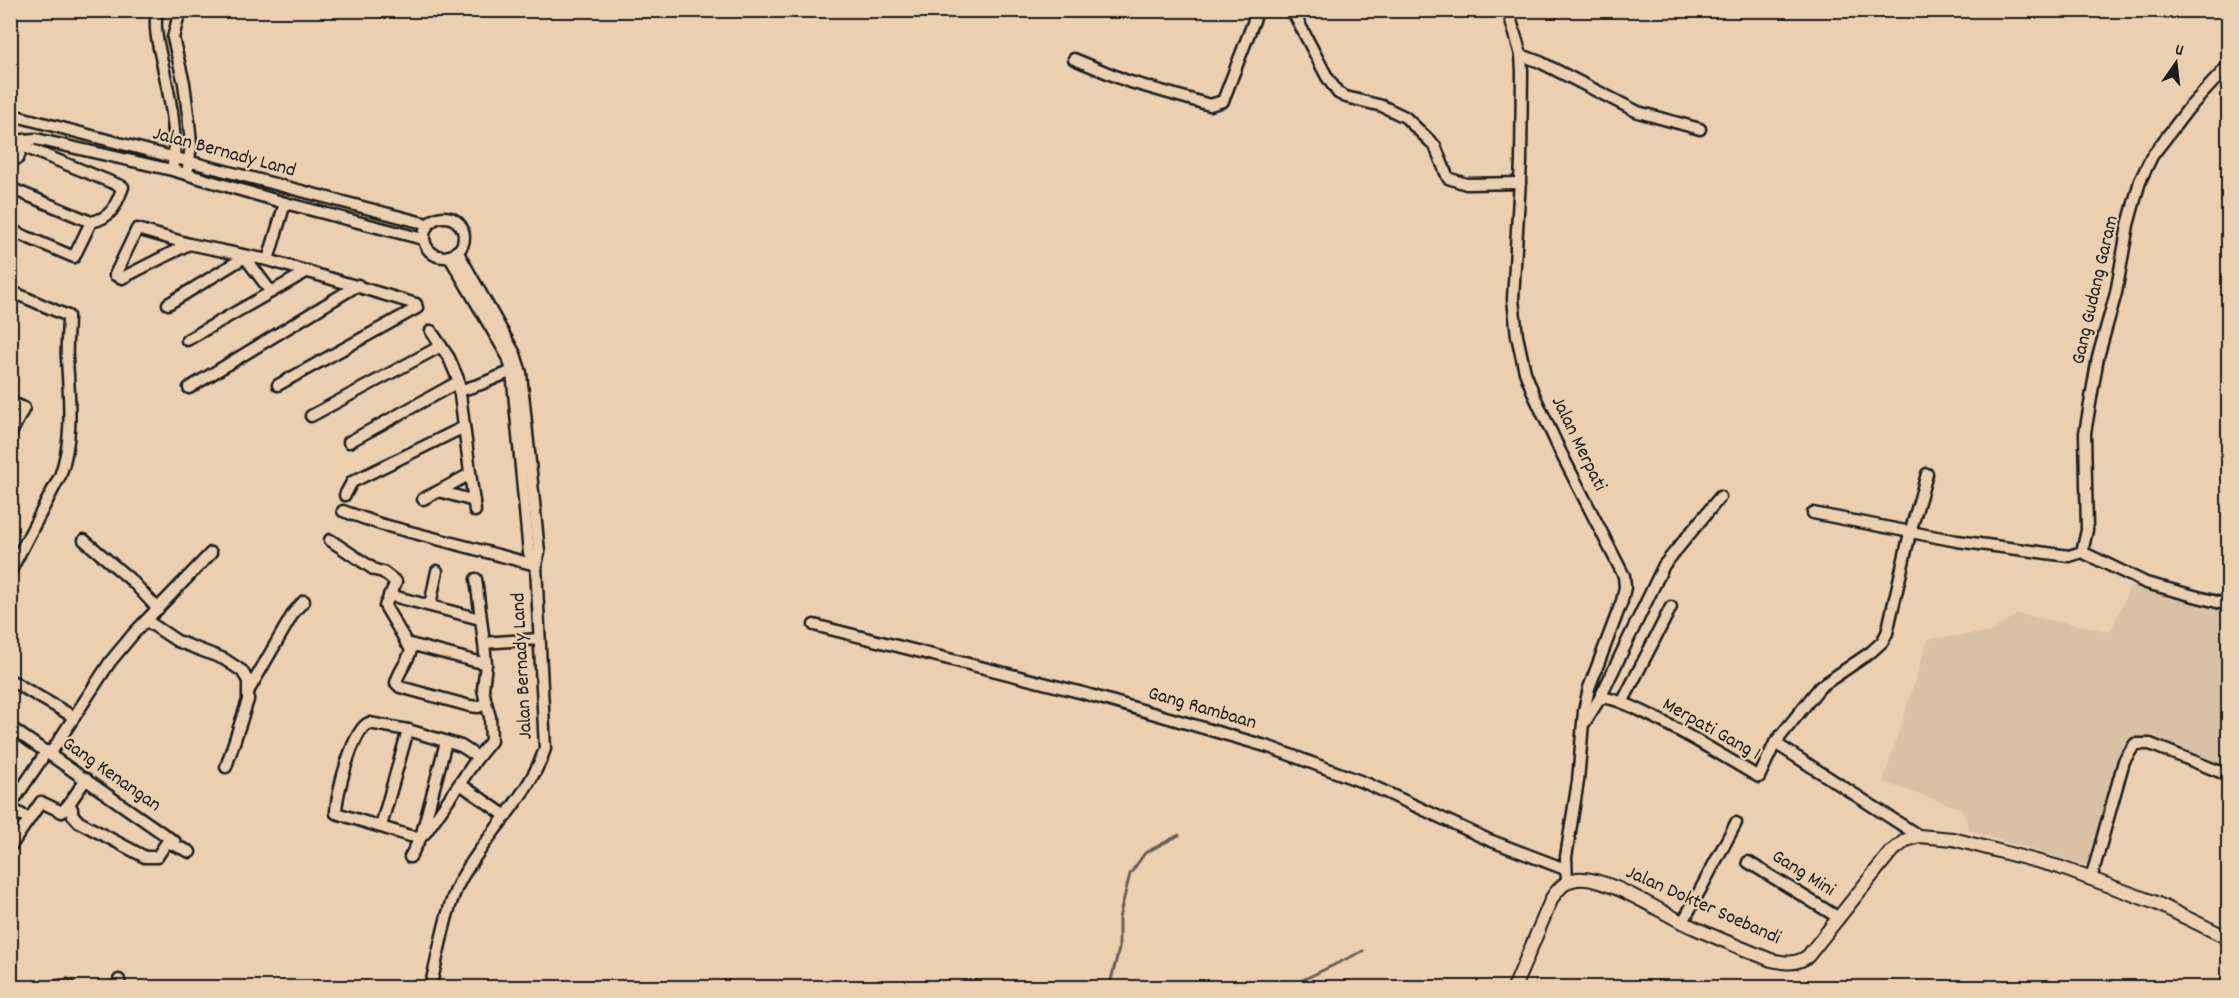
<svg xmlns="http://www.w3.org/2000/svg" width="2239" height="998" viewBox="0 0 2239 998" font-family="Dekko,sans-serif">
<style>
.built{fill:#d9c1a5}
.lines{fill:none;stroke-linecap:round;stroke-linejoin:round}
.stream{stroke:#685f53;stroke-width:3}
.minor-casing{stroke:#1c1c1c;stroke-width:15}
.major-casing{stroke:#1c1c1c;stroke-width:16}
.minor{stroke:#ead0b1;stroke-width:10}
.major{stroke:#ead0b1;stroke-width:12}
.labels{text-anchor:middle;dominant-baseline:central;stroke-width:4.5;stroke-linejoin:round;paint-order:stroke}
.street-label{font-size:20px;fill:#1c1c1c;stroke:#ead0b1}
</style>
<rect width="100%" height="100%" fill="#ead0b1"/>
<filter id="ink" filterUnits="userSpaceOnUse"><feTurbulence type="fractalNoise" baseFrequency=".0167" numOctaves="2"/><feDisplacementMap in="SourceGraphic" scale="12" xChannelSelector="R" yChannelSelector="G"/><feConvolveMatrix kernelMatrix="1 2 1 2 8 2 1 2 1" color-interpolation-filters="sRGB"/></filter>
<g filter="url(#ink)">
<path class="built" d="M2133,580L2228,605V785L2135,744L2127,747L2098,869L1970,831L1962,809L1883,782L1928,639L1990,632L2017,614L2111,631Z"/>
<g class="lines">
<g class="stream">
<path d="M1109,988L1119,949V918L1130,874L1145,853L1179,835"/>
<path d="M1286,988L1363,951"/>
</g>
<defs>
<g id="minor">
<path d="M157,10C153,31 160,51 164,71C170,98 178,137 173,164"/>
<path d="M180,10L173,38L184,83L189,122L191,145L188,168"/>
<path d="M1292,10L1327,77L1338,93L1346,97L1382,106L1405,117L1435,146L1448,178L1466,184L1520,183"/>
<path d="M1508,10L1521,55L1522,71L1521,162L1513,299L1517,336L1525,372L1534,395L1561,453L1624,576L1625,587L1622,601L1589,688L1584,711L1578,781L1566,857L1567,882"/>
<path d="M1521,55L1540,62L1638,112L1700,129"/>
<path d="M1074,59L1127,81L1210,105L1223,101L1258,10"/>
<path d="M10,117H20L427,224"/>
<path d="M10,141L36,139L172,170L285,203L423,239"/>
<path d="M10,162L18,158L24,141"/>
<path d="M10,188L91,222"/>
<circle cx="444" cy="237" r="20"/>
<path d="M10,230L74,257L91,222C112,218 116,205 123,187L22,146"/>
<path d="M189,244L122,278L115,275L137,229L189,244L268,260L416,304L417,308L278,385"/>
<path d="M449,256L508,357L512,371L529,553L536,565"/>
<path d="M268,260L285,203"/>
<path d="M10,291L68,316C68,330 66,344 67,358C69,398 74,438 60,476L10,572"/>
<path d="M168,304L245,257L271,292"/>
<path d="M431,331L449,358L458,379L475,511"/>
<path d="M187,340L308,271"/>
<path d="M189,388L358,285"/>
<path d="M459,391L481,384L512,371"/>
<path d="M10,402L24,408L10,435"/>
<path d="M311,416L441,346"/>
<path d="M349,442L458,382"/>
<path d="M470,474L439,491L474,501"/>
<path d="M345,495L352,482L464,427"/>
<path d="M423,499L439,491"/>
<path d="M343,511L380,524L536,565"/>
<path d="M1813,513L1957,541L2069,556L2082,552L2087,530L2085,433L2098,357L2116,293L2128,225L2140,181L2152,156L2188,109L2228,66"/>
<path d="M84,540L132,581L158,609"/>
<path d="M330,540L375,570L383,572L396,582L385,606L411,650C408,662 398,672 396,683L400,687L470,706L478,707L486,703L483,689L486,664L484,643"/>
<path d="M2082,552L2146,583L2228,605"/>
<path d="M476,579L484,643L539,639"/>
<path d="M389,595L480,619"/>
<path d="M430,605L437,571"/>
<path d="M147,621L177,641L224,659L242,671L248,681V700L226,767"/>
<path d="M814,625L1083,693L1269,747L1368,784L1489,840L1565,869"/>
<path d="M406,643L486,664"/>
<path d="M10,680L74,717"/>
<path d="M249,690L294,612L304,601"/>
<path d="M1600,698C1623,693 1732,762 1759,777L1775,743L1820,687L1871,652L1882,642L1887,633L1910,533L1927,474"/>
<path d="M1623,701L1671,607"/>
<path d="M1585,722L1600,698L1664,565L1720,497"/>
<path d="M369,723L408,730L461,746L478,757L426,832L421,837L410,836L336,813C336,795 353,728 369,723Z"/>
<path d="M10,727L175,842"/>
<path d="M1775,743L1919,836"/>
<path d="M50,754L110,662L134,633L211,553"/>
<path d="M478,757L491,741L490,717L486,703"/>
<path d="M460,784L506,816"/>
<path d="M69,804L86,779"/>
<path d="M29,819L12,809V803L47,751"/>
<path d="M381,826L408,730"/>
<path d="M10,847L41,802L62,812L69,804L72,809V814L79,822L145,857H157L167,842L190,852"/>
<path d="M410,857L421,837L446,742"/>
<path d="M1748,862L1839,918"/>
<path d="M2091,879L2124,761L2135,744H2150L2228,775"/>
<path d="M1683,922L1736,823"/>
<path d="M119,980V988"/>
<path d="M46,988L68,985"/>
<path d="M430,988C438,957 446,907 460,881C485,835 528,798 545,749L536,565L539,552L521,373L515,354L457,251"/>
</g>
<path id="major" d="M1514,988L1552,898C1558,889 1566,880 1577,879C1603,875 1658,910 1682,922C1711,936 1741,948 1771,960C1785,963 1796,965 1808,956L1890,853L1906,840L1919,836L1953,839L2059,867L2156,903L2228,938"/>
</defs>
<use href="#minor" class="minor-casing"/>
<use href="#major" class="major-casing"/>
<use href="#minor" class="minor"/>
<use href="#major" class="major"/>
</g>
</g>
<g class="labels">
<g class="street-label">
<text transform="translate(224 153) rotate(15)">Jalan Bernady Land</text>
<text transform="translate(2096 290) rotate(-77)">Gang Gudang Garam</text>
<text transform="translate(1578 444) rotate(64)">Jalan Merpati</text>
<text transform="translate(523 666) rotate(-93)">Jalan Bernady Land</text>
<text transform="translate(1202 709) rotate(16)">Gang Rambaan</text>
<text transform="translate(1711 730) rotate(29)">Merpati Gang 1</text>
<text transform="translate(111 775) rotate(35)">Gang Kenangan</text>
<text transform="translate(1803 874) rotate(32)">Gang Mini</text>
<text transform="translate(1703 906) rotate(24)">Jalan Dokter Soebandi</text>
</g>
</g>
<rect width="2239" height="998" fill="none" stroke="#ead0b1" stroke-width="36"/>
<rect x="18" y="18" width="2203" height="962" fill="none" stroke="#1c1c1c" stroke-width="2" filter="url(#ink)"/>
<g transform="translate(2176 63) rotate(14)" stroke="#ead0b1" stroke-width="4.5" paint-order="stroke">
<path d="M0-4.5L10 22L0 15L-10 22Z" fill="#1c1c1c"/>
<text y="-9" font-size="16" font-weight="bold" text-anchor="middle" fill="#1c1c1c">U</text>
</g>
</svg>
